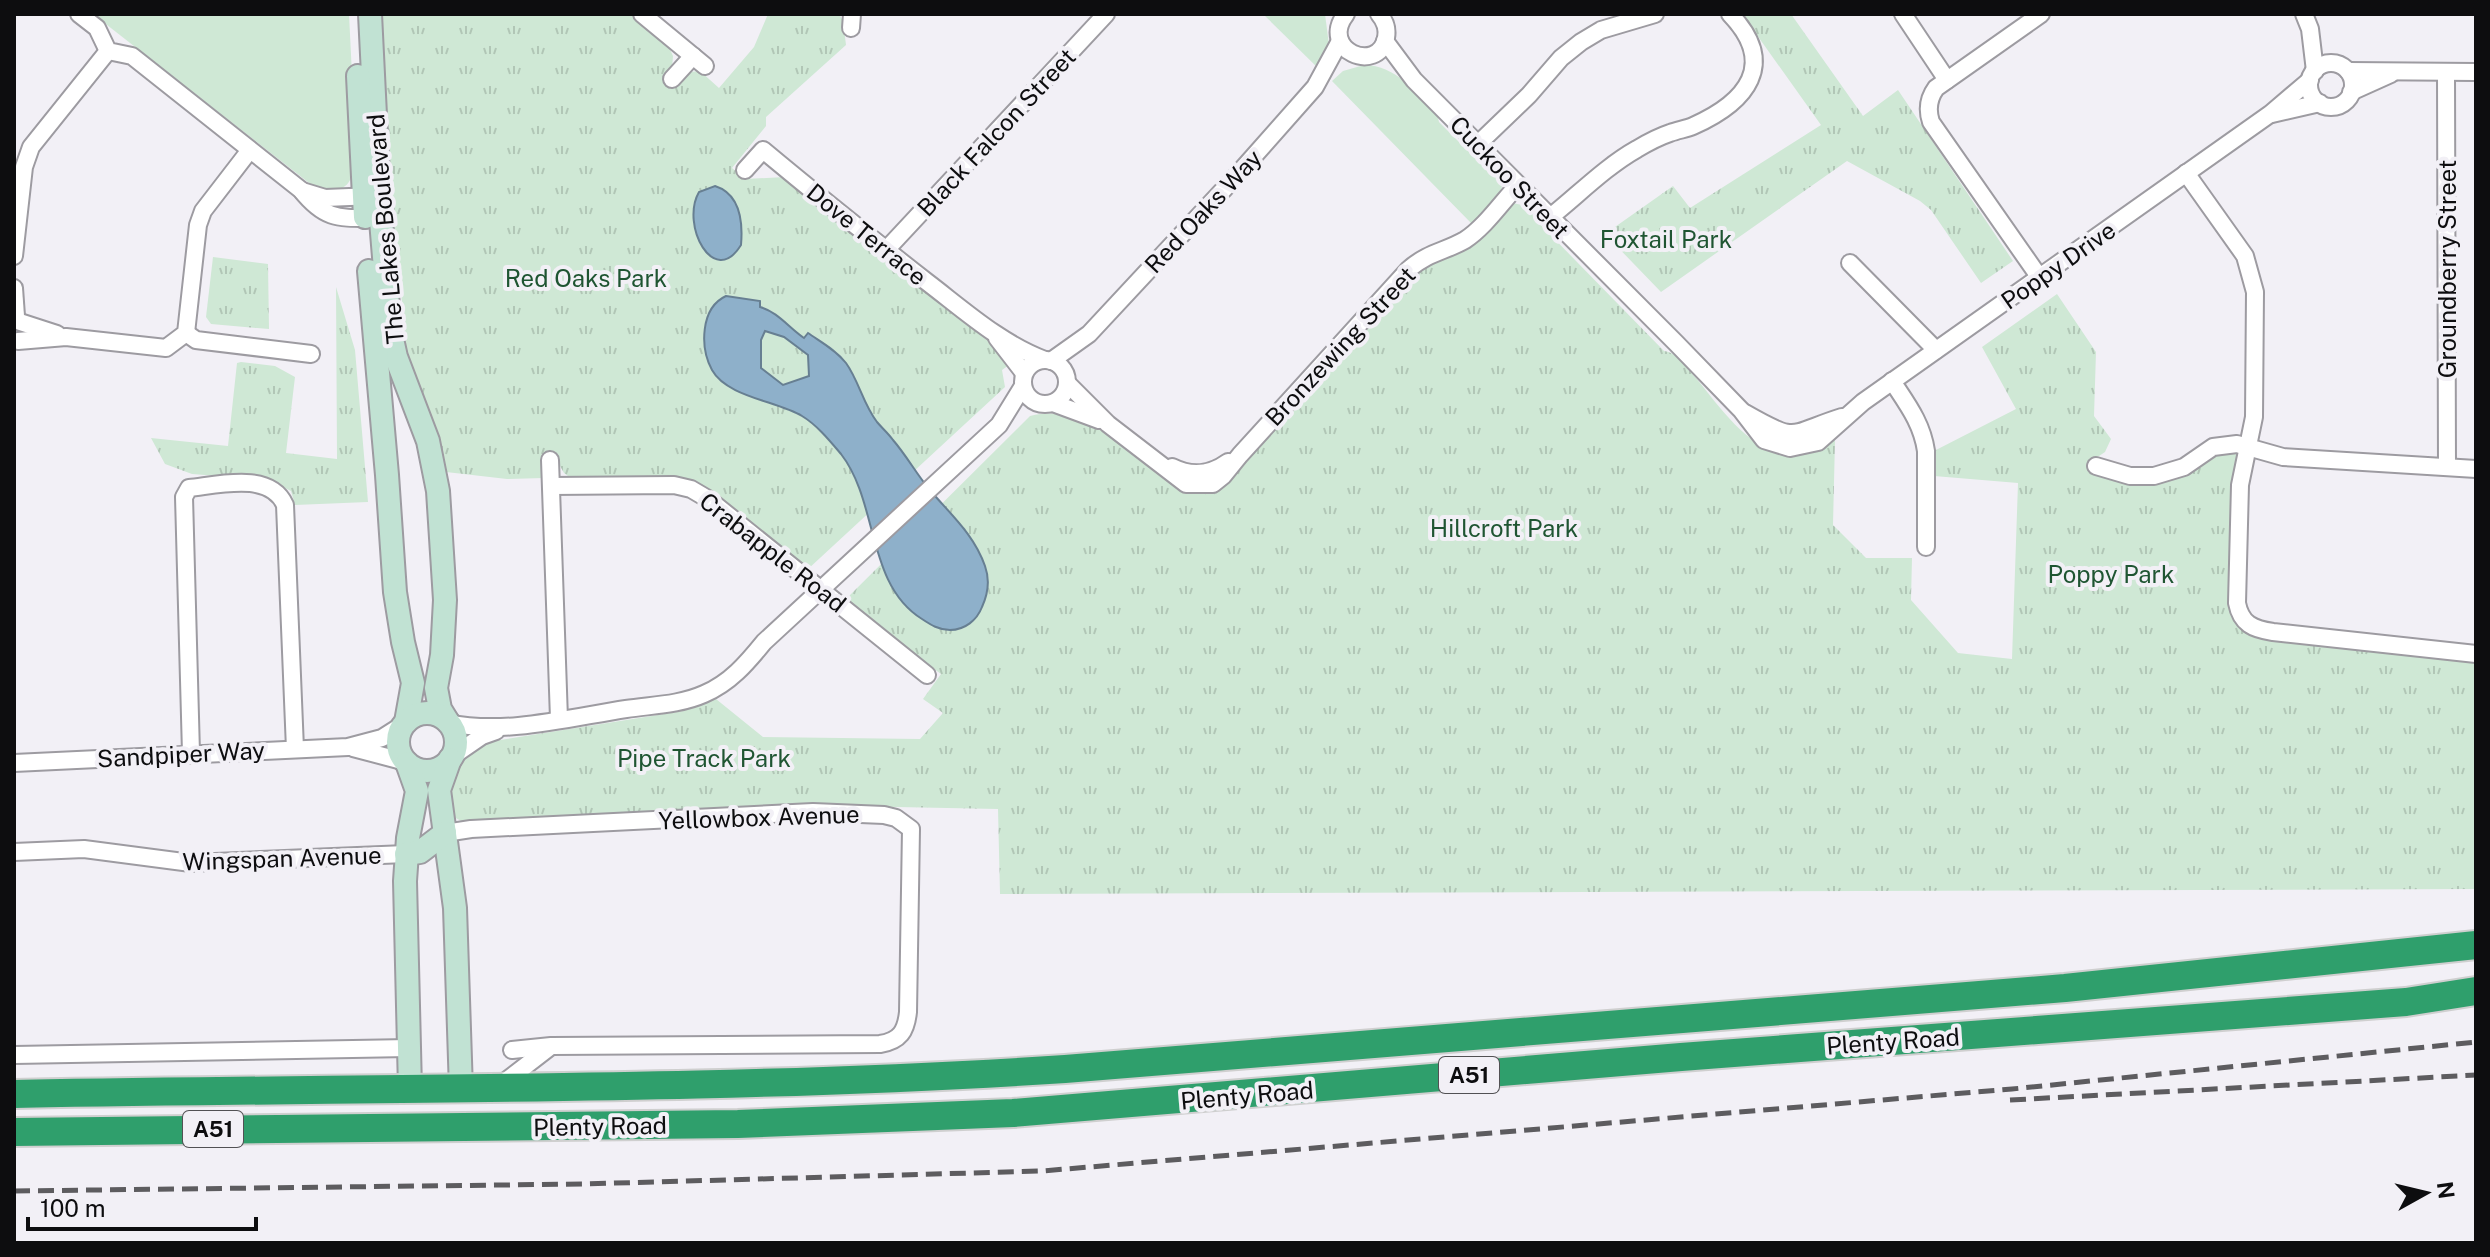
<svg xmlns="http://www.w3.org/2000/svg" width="2490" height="1257" viewBox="0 0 2490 1257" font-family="'Public Sans',sans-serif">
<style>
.grass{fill:#cfe8d5}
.park{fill:url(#park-tufts)}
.water{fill:#8eb0ca;stroke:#677f92;stroke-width:2;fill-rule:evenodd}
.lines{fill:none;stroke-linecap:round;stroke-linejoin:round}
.street-casing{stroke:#9d9ba1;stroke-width:20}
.secondary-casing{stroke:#9d9ba1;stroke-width:26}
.highway-casing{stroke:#cfcfcf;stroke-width:32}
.street{stroke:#fff;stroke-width:16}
.secondary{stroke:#c1e2d3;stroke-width:22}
.highway{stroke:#2f9f6c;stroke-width:28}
.rail{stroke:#5d5c5f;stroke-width:5;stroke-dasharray:16 8;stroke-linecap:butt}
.labels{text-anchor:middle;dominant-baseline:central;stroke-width:8;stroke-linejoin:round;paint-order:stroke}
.shield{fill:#f2f0f6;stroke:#525154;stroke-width:2}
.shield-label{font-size:22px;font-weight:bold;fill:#0d0d0f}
.street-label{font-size:24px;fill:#0d0d0f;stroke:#f2f0f6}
.park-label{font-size:24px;fill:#1f5532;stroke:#f2f0f6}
</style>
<defs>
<pattern id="park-tufts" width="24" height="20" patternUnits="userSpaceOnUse" patternTransform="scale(2)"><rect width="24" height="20" fill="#cfe8d5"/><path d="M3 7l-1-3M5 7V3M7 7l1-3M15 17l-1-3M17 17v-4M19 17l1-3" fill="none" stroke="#b1c6b6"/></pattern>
</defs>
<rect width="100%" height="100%" fill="#f2f0f6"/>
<g class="grass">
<path d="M93,14H349L356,156C352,184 348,193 318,190Z"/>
<path d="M1263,14H1325L1329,45L1320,70Z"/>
<path d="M1364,65C1396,65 1417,93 1437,114L1439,122L1489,172L1498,175L1502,186L1501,192L1473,225L1332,81L1343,71Z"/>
</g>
<g class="park">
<path d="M378,14H632L667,43L673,56L672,68L689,72L700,71L719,88L754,47L768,14H839L843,21L846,45L766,117V126L732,168L745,179L785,177L985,336L996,346L1009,365L1002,370L1005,387L807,570L712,494L572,479L564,473L556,459L544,478L507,479L446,472L438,438L406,362L400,327L403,308L397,269L391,253Z"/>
<path d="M1742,14H1791L1863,116L1898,90L2013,261L1981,283L1931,210L1920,201L1847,161L1661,292L1605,234L1673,186L1690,208L1821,125Z"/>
<path d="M1513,203L1530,207L1534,218L1664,351C1679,353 1686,368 1696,378C1733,424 1771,481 1835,440L1833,525L1866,558H1912L1911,600L1958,653L2012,659L2018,483L1934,476V451L2016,409L1982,347L2057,294L2096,352L2094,416L2111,439L2105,452L2096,458V472L2117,478L2234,450L2238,455L2233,489L2231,613L2241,628L2254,635L2476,661V889L1000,894L998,809L795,805L465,823L450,815C448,780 453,765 481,743L683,711L716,699L763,737L920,739L943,713L923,699L941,674L843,602L1030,416C1084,403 1122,444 1163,473C1178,484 1188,494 1207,492L1416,271Z"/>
<path d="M213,257L268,264L269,329L211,324L206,317Z"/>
<path d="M336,287L355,350L368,502L295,505L291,491L269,480L192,474L165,464L151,438L228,446L237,363L241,362L275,366L295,377L286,453L337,459Z"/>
</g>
<g class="water">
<path d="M715,186C740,194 743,222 741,245C714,289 680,225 699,192Z"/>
<path d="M726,296L760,301V307C778,312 789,328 804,338L808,333C821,342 836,350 846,363C859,381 863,404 877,422C882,428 888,433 893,440C906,455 916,473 929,489C950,514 974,534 985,566C990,580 988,594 982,607C977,620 965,630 950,630C939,630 931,625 922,619C866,584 879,503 841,454C830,441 817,425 802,416C777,401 727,397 712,370C700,348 700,308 726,296ZM765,331L784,337L808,355L809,376L783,385L761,368V340Z"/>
</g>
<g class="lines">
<defs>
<g id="street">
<path d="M79,14L97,28L108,51L132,56L301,190C325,220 338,218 375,218"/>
<path d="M642,14L705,66"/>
<path d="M1346,14C1318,50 1378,75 1386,38C1388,28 1385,21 1379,14"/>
<path d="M1903,14L1947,80"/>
<path d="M2304,14L2310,29L2315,71"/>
<path d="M851,28L852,14"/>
<path d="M1385,41L1414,80L1676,343L1741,410L1764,440L1790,448L1818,442L1863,402L2270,114L2310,80"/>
<circle cx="2331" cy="85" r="22"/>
<path d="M2348,71L2476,72"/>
<path d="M2446,72L2447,467"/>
<path d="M672,79L693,56"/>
<path d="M2351,92L2391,74"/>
<path d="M2272,114L2320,103"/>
<path d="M1478,144L1529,95L1561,58L1581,42L1601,30L1655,14"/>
<path d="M745,170L763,150C817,195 872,239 927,282C965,311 1000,343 1045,360"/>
<path d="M2186,173L2245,256L2255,292L2254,417L2240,485L2237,603C2241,624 2253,629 2273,632L2476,654"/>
<path d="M302,191L325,198L374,196"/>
<path d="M1549,218C1577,196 1605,167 1637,149C1647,143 1658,137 1670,133C1678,130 1686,129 1693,126C1747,102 1778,64 1730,14"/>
<path d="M886,250L1106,14"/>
<path d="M14,256L24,167L31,147L108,51"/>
<path d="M1850,263L1936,350"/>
<path d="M2040,278L1931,122C1927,110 1928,99 1936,88L2041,14"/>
<path d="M14,288L16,316"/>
<path d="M20,322L57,334"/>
<path d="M186,333L196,340L311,354"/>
<path d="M997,338L1024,373"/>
<path d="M18,341L66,337L166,348L186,333L198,225L203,211L250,150"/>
<circle cx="1045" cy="382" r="22"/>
<path d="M1051,361L1089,334L1238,174L1315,87L1340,41"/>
<path d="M1892,381C1907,404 1922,423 1926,451V547"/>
<path d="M1067,383L1108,424L1186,484H1213L1223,476L1240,455L1409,269C1429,252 1444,252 1465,240C1485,227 1501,203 1518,185"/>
<path d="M1053,403L1099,420"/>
<path d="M1745,413C1799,444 1788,434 1842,417"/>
<path d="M550,460L559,719"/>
<path d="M2096,466L2130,476H2154L2184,467L2213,447L2237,444L2283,457L2476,469"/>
<path d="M1172,467C1192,477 1210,475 1228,462"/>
<path d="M551,486L674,485L691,489L708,499L927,675"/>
<path d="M448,723C506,735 568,718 626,709C653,705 679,705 704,694C730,683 747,663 764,642L999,425L1023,386"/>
<path d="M353,748L406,762"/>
<path d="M191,753L184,497L189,488C218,485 270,471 285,505L295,749"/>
<path d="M450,758L482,736L496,731"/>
<path d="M14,763L348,747L382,738L404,724"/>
<path d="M445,833L471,829L813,812L884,815L896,818L911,829L908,1012C906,1031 900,1041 880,1044L551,1046L512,1050"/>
<path d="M14,852L84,849L191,863L406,854"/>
<path d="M14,1055L409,1048"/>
<path d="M498,1087L550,1047"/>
</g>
<g id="secondary">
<path d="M370,14L379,196L390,330L396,357L428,441L438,491L445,600L442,655L436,688L440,709L448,722"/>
<path d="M358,76L365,217"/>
<path d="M369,271L387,475L395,592L403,642L413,683L406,722"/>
<circle cx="427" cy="742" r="29"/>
<path d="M450,759L439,790L455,908L461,1090"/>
<path d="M407,763L417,791L408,838L405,881L410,1089"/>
<path d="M406,854L420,852L445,833"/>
</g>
<g id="highway">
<path d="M14,1094C364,1087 715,1092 1065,1069L2065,988L2476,945"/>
<path d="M14,1132L738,1124L1013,1113L1681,1057L2406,1002L2476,991"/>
</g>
</defs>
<use href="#street" class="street-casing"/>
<use href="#secondary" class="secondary-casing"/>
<use href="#highway" class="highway-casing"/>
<use href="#street" class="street"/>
<use href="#secondary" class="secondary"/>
<use href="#highway" class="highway"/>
<g class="rail">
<path d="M2010,1100L2476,1075"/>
<path d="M14,1191L582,1184L1042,1171L2012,1089L2476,1042"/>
</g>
</g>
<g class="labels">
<g class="shield">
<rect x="1439" y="1057" width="60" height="36" rx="6"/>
<rect x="183" y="1111" width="60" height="36" rx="6"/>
</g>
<g class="shield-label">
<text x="1469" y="1075">A51</text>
<text x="213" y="1129">A51</text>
</g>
<g class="street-label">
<text transform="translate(996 132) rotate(-47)">Black Falcon Street</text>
<text transform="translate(1510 177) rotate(46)">Cuckoo Street</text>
<text transform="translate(1203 211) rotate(-47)">Red Oaks Way</text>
<text transform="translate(385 229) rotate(-95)">The Lakes Boulevard</text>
<text transform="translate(867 234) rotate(39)">Dove Terrace</text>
<text transform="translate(2058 265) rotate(-35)">Poppy Drive</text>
<text transform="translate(2447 269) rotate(-90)">Groundberry Street</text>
<text transform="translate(1340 346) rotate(-47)">Bronzewing Street</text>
<text transform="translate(773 552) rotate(38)">Crabapple Road</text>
<text transform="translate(181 754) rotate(-3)">Sandpiper Way</text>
<text transform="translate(759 817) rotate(-2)">Yellowbox Avenue</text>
<text transform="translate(282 858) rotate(-2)">Wingspan Avenue</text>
<text transform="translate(1893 1041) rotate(-4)">Plenty Road</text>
<text transform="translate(1247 1095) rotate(-5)">Plenty Road</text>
<text transform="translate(600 1126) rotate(-1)">Plenty Road</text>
</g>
<g class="park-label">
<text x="1666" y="239">Foxtail Park</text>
<text x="586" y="278">Red Oaks Park</text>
<text x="1504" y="528">Hillcroft Park</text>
<text x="2111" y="574">Poppy Park</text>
<text x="704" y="758">Pipe Track Park</text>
</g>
</g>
<rect width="2490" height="1257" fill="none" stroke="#0d0d0f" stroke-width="32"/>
<g transform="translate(2426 1193) rotate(82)" stroke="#f2f0f6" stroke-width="6" paint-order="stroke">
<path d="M0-6L14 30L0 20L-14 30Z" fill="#0d0d0f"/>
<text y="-12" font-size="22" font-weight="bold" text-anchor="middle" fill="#0d0d0f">N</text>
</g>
<path d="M28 1217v12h228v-12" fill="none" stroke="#0d0d0f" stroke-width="4"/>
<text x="40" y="1217" font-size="24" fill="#0d0d0f" stroke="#f2f0f6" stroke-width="6" paint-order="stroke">100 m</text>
</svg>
